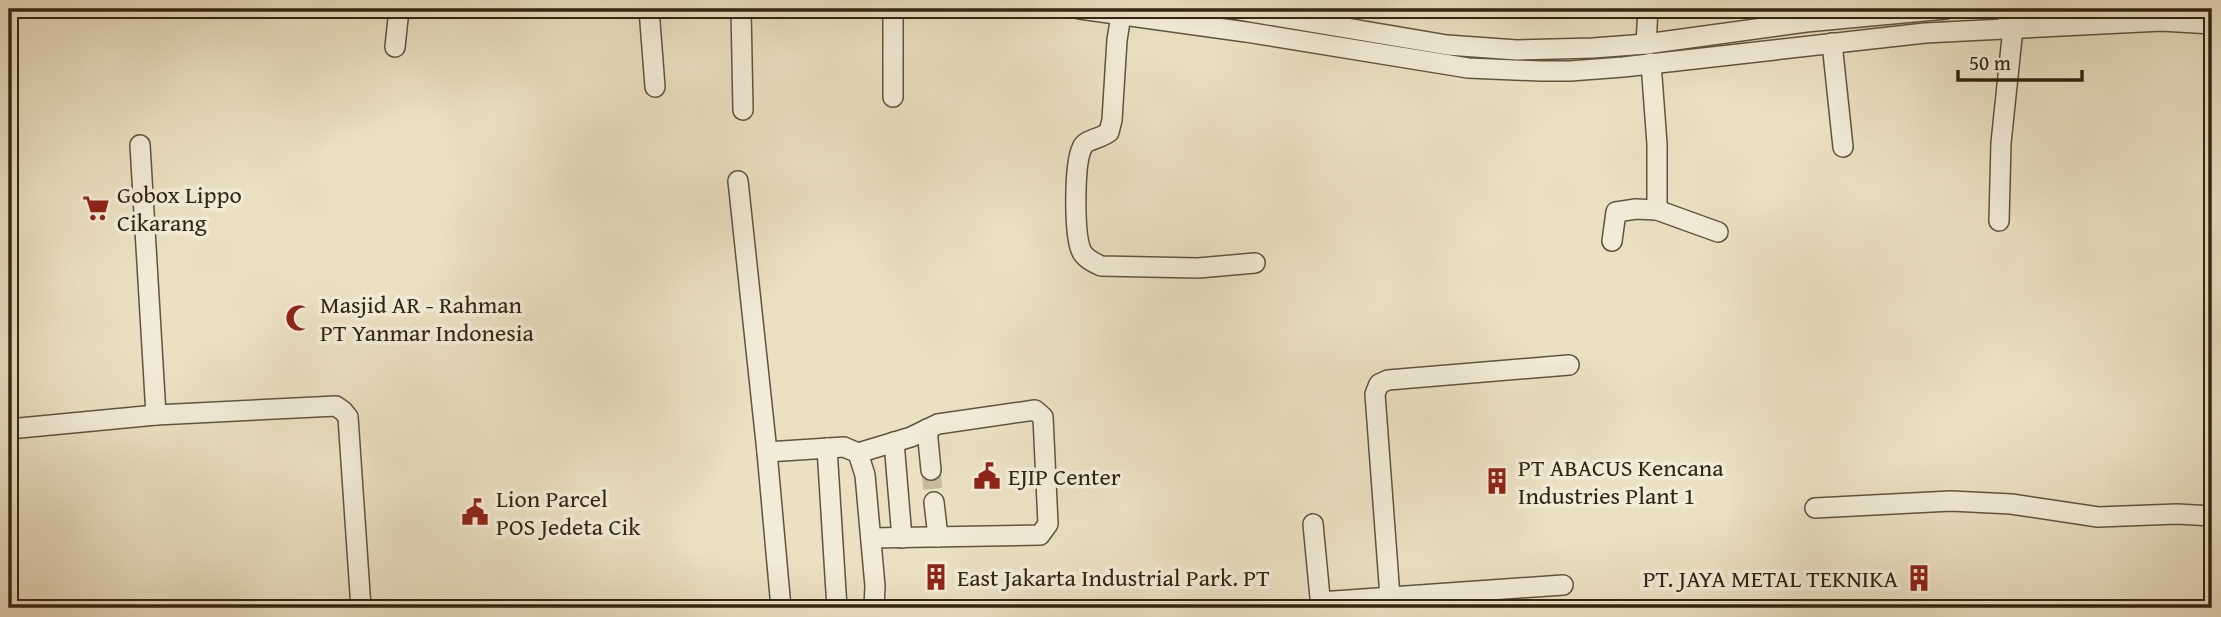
<svg xmlns="http://www.w3.org/2000/svg" width="2221" height="617" viewBox="0 0 2221 617" font-family="'Gentium Book Plus',serif">
<style>
.lines{fill:none;stroke-linecap:round;stroke-linejoin:round}
.minor-tunnel{stroke:#c6bb9f;stroke-width:19;stroke-dasharray:19 10;stroke-linecap:butt}
.minor-casing{stroke:#61543e;stroke-width:22}
.minor{stroke:#f2ebd7;stroke-width:19}
.labels{text-anchor:middle;dominant-baseline:central;stroke-width:7;stroke-linejoin:round;paint-order:stroke}
.poi-label{font-size:24px;fill:#332512;stroke:#f2ebd7;text-anchor:start}
</style>
<rect width="100%" height="100%" fill="#ebe0c2"/>
<filter id="stains"><feTurbulence type="fractalNoise" baseFrequency=".00286" numOctaves="4"/><feColorMatrix values="0 0 0 0 .2 0 0 0 0 .09 0 0 0 0 .02 0 0 0 .5 -.17"/></filter>
<radialGradient id="worn" r=".72"><stop offset=".6" stop-color="#630" stop-opacity="0"/><stop offset="1" stop-color="#630" stop-opacity=".3"/></radialGradient>
<g class="lines">
<path class="minor-tunnel" d="M931,470L934,502"/>
<defs>
<g id="minor">
<path d="M649,9L655,87"/>
<path d="M741,9L743,110"/>
<path d="M1080,9L1246,32L1468,68L1540,71H1570L1623,67L1925,33L2162,21L2212,24"/>
<path d="M1122,9L1117,40L1112,120L1109,132C1101,139 1085,139 1082,148C1074,164 1074,233 1081,250C1084,258 1093,262 1101,266L1198,268L1255,263"/>
<path d="M1233,9L1447,45L1517,50L1593,48L1646,44L1806,22L1946,9"/>
<path d="M2008,28V9"/>
<path d="M1832,43L1843,147"/>
<path d="M1646,44L1648,9"/>
<path d="M395,47L399,9"/>
<path d="M893,97V9"/>
<path d="M140,145L156,415L336,406L343,411L348,417L361,608"/>
<path d="M738,181L767,452L781,608"/>
<path d="M1657,210L1718,232"/>
<path d="M1999,221L2001,143L2013,28"/>
<path d="M1612,241L1616,212L1636,209L1657,210V144L1651,63"/>
<path d="M9,429L156,415"/>
<path d="M927,429L931,470"/>
<path d="M894,442L902,538"/>
<path d="M827,448L837,608"/>
<path d="M767,452L844,447L858,453L865,475L875,586L874,608"/>
<path d="M858,453L911,437L938,424L1035,410L1043,417L1048,524L1040,535L871,538"/>
<path d="M934,502L938,537"/>
<path d="M1815,508L1951,501L2011,504L2098,517L2177,514L2212,516"/>
<path d="M1313,524L1321,608"/>
<path d="M1390,597L1375,394L1379,384L1388,380L1569,365"/>
<path d="M1320,602L1563,585"/>
</g>
</defs>
<use href="#minor" class="minor-casing"/>
<use href="#minor" class="minor"/>
</g>
<defs>
<symbol id="supermarket-bare" viewBox="-9 -9 18 18"><path d="M-6-5.5h2.5l.6 2H6L4.5 2H-2.5L-4.4-4H-6ZM-1.5 3.2a1.3 1.3 0 1 0 .1 0ZM3 3.2a1.3 1.3 0 1 0 .1 0Z" fill="#8f2418" stroke="#f2ebd7" stroke-width="2.5" paint-order="stroke"/></symbol>
<symbol id="mosque-bare" viewBox="-9 -9 18 18"><path d="M3.5-4.9A6 6 0 1 0 3.5 4.9A5 5 0 1 1 3.5-4.9Z" fill="#8f2418" stroke="#f2ebd7" stroke-width="2.5" paint-order="stroke"/></symbol>
<symbol id="civic-bare" viewBox="-9 -9 18 18"><path d="M-.6-6.5H3V-4.5H.6V-3L4-1V1h2V6H-6V1h2V-1L-.6-3ZM-1.2 2.5V6h2.4V2.5Z" fill="#8f2418" stroke="#f2ebd7" stroke-width="2.5" paint-order="stroke"/></symbol>
<symbol id="building-bare" viewBox="-9 -9 18 18"><path d="M-4-6H4V6H1V3H-1V6H-4ZM-2.5-4.3h1.7v1.8h-1.7ZM.8-4.3h1.7v1.8H.8ZM-2.5-1h1.7V.8h-1.7ZM.8-1h1.7V.8H.8Z" fill="#8f2418" stroke="#f2ebd7" stroke-width="2.5" paint-order="stroke"/></symbol>
</defs>
<g fill-rule="evenodd">
<use href="#supermarket-bare" x="77" y="189" width="38" height="38"/>
<use href="#mosque-bare" x="280" y="299" width="38" height="38"/>
<use href="#civic-bare" x="968" y="457" width="38" height="38"/>
<use href="#building-bare" x="1478" y="462" width="38" height="38"/>
<use href="#civic-bare" x="456" y="493" width="38" height="38"/>
<use href="#building-bare" x="917" y="558" width="38" height="38"/>
<use href="#building-bare" x="1900" y="559" width="38" height="38"/>
</g>
<g class="labels">
<g class="poi-label">
<text x="117" y="194">Gobox Lippo<tspan x="117" dy="28">Cikarang</tspan></text>
<text x="320" y="304">Masjid AR - Rahman<tspan x="320" dy="28">PT Yanmar Indonesia</tspan></text>
<text x="1518" y="467">PT ABACUS Kencana<tspan x="1518" dy="28">Industries Plant 1</tspan></text>
<text x="1008" y="476">EJIP Center</text>
<text x="496" y="498">Lion Parcel<tspan x="496" dy="28">POS Jedeta Cik</tspan></text>
<text x="957" y="577">East Jakarta Industrial Park. PT</text>
<text x="1898" y="578" text-anchor="end">PT. JAYA METAL TEKNIKA</text>
</g>
</g>
<rect width="2221" height="617" fill="none" stroke="#ebe0c2" stroke-width="35"/>
<rect x="10" y="10" width="2200" height="596" fill="none" stroke="#332512" stroke-width="3.5"/>
<rect x="18" y="18" width="2186" height="582" fill="none" stroke="#332512" stroke-width="2"/>
<path d="M1958 70v10h124v-10" fill="none" stroke="#332512" stroke-width="3.5"/>
<text x="1969" y="70" font-size="21" fill="#332512" stroke="#f2ebd7" stroke-width="5" paint-order="stroke">50 m</text>
<rect width="100%" height="100%" filter="url(#stains)"/>
<rect width="100%" height="100%" fill="url(#worn)"/>
</svg>
